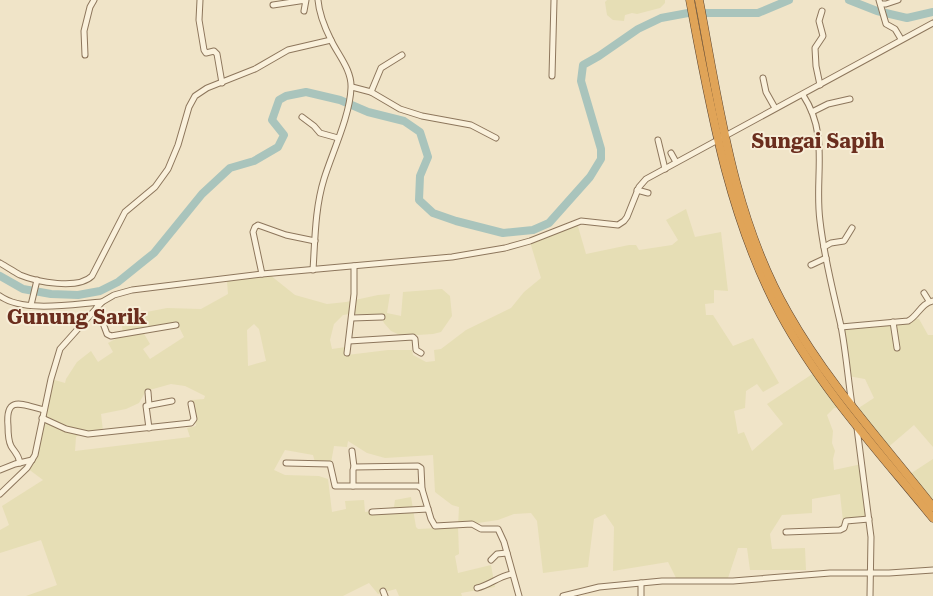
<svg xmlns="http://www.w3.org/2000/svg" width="933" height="596" viewBox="0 0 933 596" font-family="'Roboto Serif',serif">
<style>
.farmland{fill:#e6deb5;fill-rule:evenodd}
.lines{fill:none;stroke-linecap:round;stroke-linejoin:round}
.river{stroke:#a9c4bc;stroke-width:8}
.minor-casing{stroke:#8d765c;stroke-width:7}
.highway-casing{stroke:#5b4430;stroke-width:9}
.minor{stroke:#faf1dc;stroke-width:5}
.highway{stroke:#e0a458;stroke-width:8}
.labels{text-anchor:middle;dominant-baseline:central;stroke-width:4;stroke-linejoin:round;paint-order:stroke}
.quarter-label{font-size:20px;font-weight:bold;fill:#6b2e1e;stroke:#f7eed8}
</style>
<rect width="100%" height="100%" fill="#f0e4c8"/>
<g class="farmland">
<path d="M607,0H665V3L660,8L637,14L632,13L625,15L624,21L613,20L607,15L605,2Z"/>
<path d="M686,209L695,237L721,232L728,291L714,290V303L705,304L706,315H713L733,346L753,338L779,383L763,392L757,384L746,391L745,408L734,411L738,434L744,432L752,451L783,424L767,404L823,367L854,408H834L827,415L833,431L832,443L835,451L833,459L834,470L862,464L869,516L843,521L840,494L812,499V513L782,515L770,534L772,549L805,548L806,570H750L747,548H738L728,578L677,580L668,562L613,571L614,527L605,514L594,519L588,567L543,573L537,521L531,513L514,514L498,520L458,526L459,507L452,505L435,492L433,455L385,458L367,453L348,441L347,447L334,446L331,463L315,462L313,455L285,450L274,470L285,475L319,476L328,479L332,512L346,509L345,501L364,500L365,512L394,507L395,500L411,497L416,527L418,529L458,527L459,554L455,556L458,573L491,565L495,587L461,593L462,596H399L396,589L378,594L369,583L343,596H26L57,585L41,540L0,553V530L9,525L2,506L43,480L27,468L38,445L51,379L65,383L66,379L77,362L91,351L98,362L113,352L108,343L123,335L121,317L167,308L201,309L228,294L227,281L270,275L295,295L327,304L346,302L378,295L390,294L387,313L401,316L403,292L442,289L450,296L452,316L441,332L433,334L402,336L391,331L384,323L380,314H350L343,315L334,324L330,340L332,349L346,347L347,355L388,350H412L413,355L426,362L435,361L434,350L441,349L466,330L511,308L524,292L541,278L530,242L577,223L586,254L629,245H636L639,250L672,245L678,240L666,220ZM254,324L259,329L266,361L248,366L247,330ZM178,325L184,337L150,359L143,349L150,344L143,332ZM171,384L185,386L205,396L204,399L192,400L196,426L187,428L190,437L75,451L76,437L82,433L103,431L101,414L126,409L139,403L146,391Z"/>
<path d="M913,318L919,319L928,335H933V447L914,425L886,449L854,411L874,398L865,379L848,376L841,327Z"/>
<path d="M933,459V508L907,476Z"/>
</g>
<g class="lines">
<g class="river">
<path d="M849,0L877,11L907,18L933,12"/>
<path d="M0,276L23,289L51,294L78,295L100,291L118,282L154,253L202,194L230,168L254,161L278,147L284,135L272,120L279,100L286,96L306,92L340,100L368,112L404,121L420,132L428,157L420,176L419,200L433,213L456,221L503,233L533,230L549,223L590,177L601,159V149L581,81L583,65L599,56L638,29L661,18L688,13H758L789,0"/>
</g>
<defs>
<g id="minor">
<path d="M200,0L199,20L204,50L206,53L214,51L217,54L222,83"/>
<path d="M879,0L886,24L895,29L901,39"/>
<path d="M881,4H886L898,0"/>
<path d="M273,5L306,0L304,11"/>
<path d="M85,55L84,31L90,7L94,0"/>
<path d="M552,76L554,0"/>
<path d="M763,78L766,92L775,108"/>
<path d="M820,85L816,66L815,48L823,36L819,21L822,11"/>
<path d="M352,87L371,92L381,68L402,55"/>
<path d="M371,92L400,109L422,116L471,125L496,138"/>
<path d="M803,95C830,136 814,176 820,221C824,257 833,291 841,326C846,352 848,379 852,405"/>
<path d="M812,112L828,104L850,99"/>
<path d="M302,117L314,126L320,133L338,138"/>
<path d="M658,140L665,169"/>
<path d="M671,153L676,162"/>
<path d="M637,190L648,193"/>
<path d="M824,247L831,243L844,241L852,228"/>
<path d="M0,263C7,267 13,271 20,275C37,282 78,290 92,276L125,212L155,187L168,169L178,145L189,107L195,96L207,88L255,69L288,50L331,40"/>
<path d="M811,265L826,258"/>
<path d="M313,270C315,240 315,208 324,179C332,153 350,116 351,88C352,70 338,55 331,40C325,28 319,13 318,0"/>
<path d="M262,274L253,232L255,227L258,225L286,235L315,241"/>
<path d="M924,293L929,301"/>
<path d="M0,296C24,313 73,304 102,302"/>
<path d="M31,305L37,280"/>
<path d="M97,307L107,334L111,336L176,325"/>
<path d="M352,318L382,317"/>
<path d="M893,322L897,348"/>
<path d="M841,327L908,321C918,316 921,303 933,301"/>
<path d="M349,341L413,337L415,339L416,350L421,353"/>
<path d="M347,353L354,294V266"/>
<path d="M148,392L149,405"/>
<path d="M42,418L66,429L88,434L191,423L194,419L191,404"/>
<path d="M149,428L146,406L172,401"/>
<path d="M857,428L871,537L870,596"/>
<path d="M352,451L354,467"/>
<path d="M20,463C18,453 15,453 11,446C8,440 8,432 8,426C5,394 23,405 44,410"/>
<path d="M286,463L330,464L335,486H418L422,489L431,519L435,526L472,524L481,529H498L504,542L519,596"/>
<path d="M0,470L15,464L32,460"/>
<path d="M353,486V470L354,467L418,466L421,468L422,489"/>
<path d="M0,494L27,468L35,455L51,379L60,349L102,302L114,295L132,290L262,274L452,257L505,248L530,241L581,221L618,225L624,221L627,217L639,187L646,179L933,23"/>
<path d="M372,512L428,509"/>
<path d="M786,532L840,530L844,528L846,521L869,519"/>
<path d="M491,560L497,554L507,553"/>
<path d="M477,588C490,585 499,576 512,574"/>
<path d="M383,591L385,596"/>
<path d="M563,596L599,587L662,581H733L830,573H889L933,570"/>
<path d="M641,596V583"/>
</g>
<g id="highway">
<path d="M690,0C710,107 729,219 781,315C821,389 880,453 933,518"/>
<path d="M699,0C719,105 733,218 788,313C828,384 883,443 933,507"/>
</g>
</defs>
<use href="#minor" class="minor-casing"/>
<use href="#highway" class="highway-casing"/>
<use href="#minor" class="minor"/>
<use href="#highway" class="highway"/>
</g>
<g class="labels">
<g class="quarter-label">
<text x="818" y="141">Sungai Sapih</text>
<text x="77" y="317">Gunung Sarik</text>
</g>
</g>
</svg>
